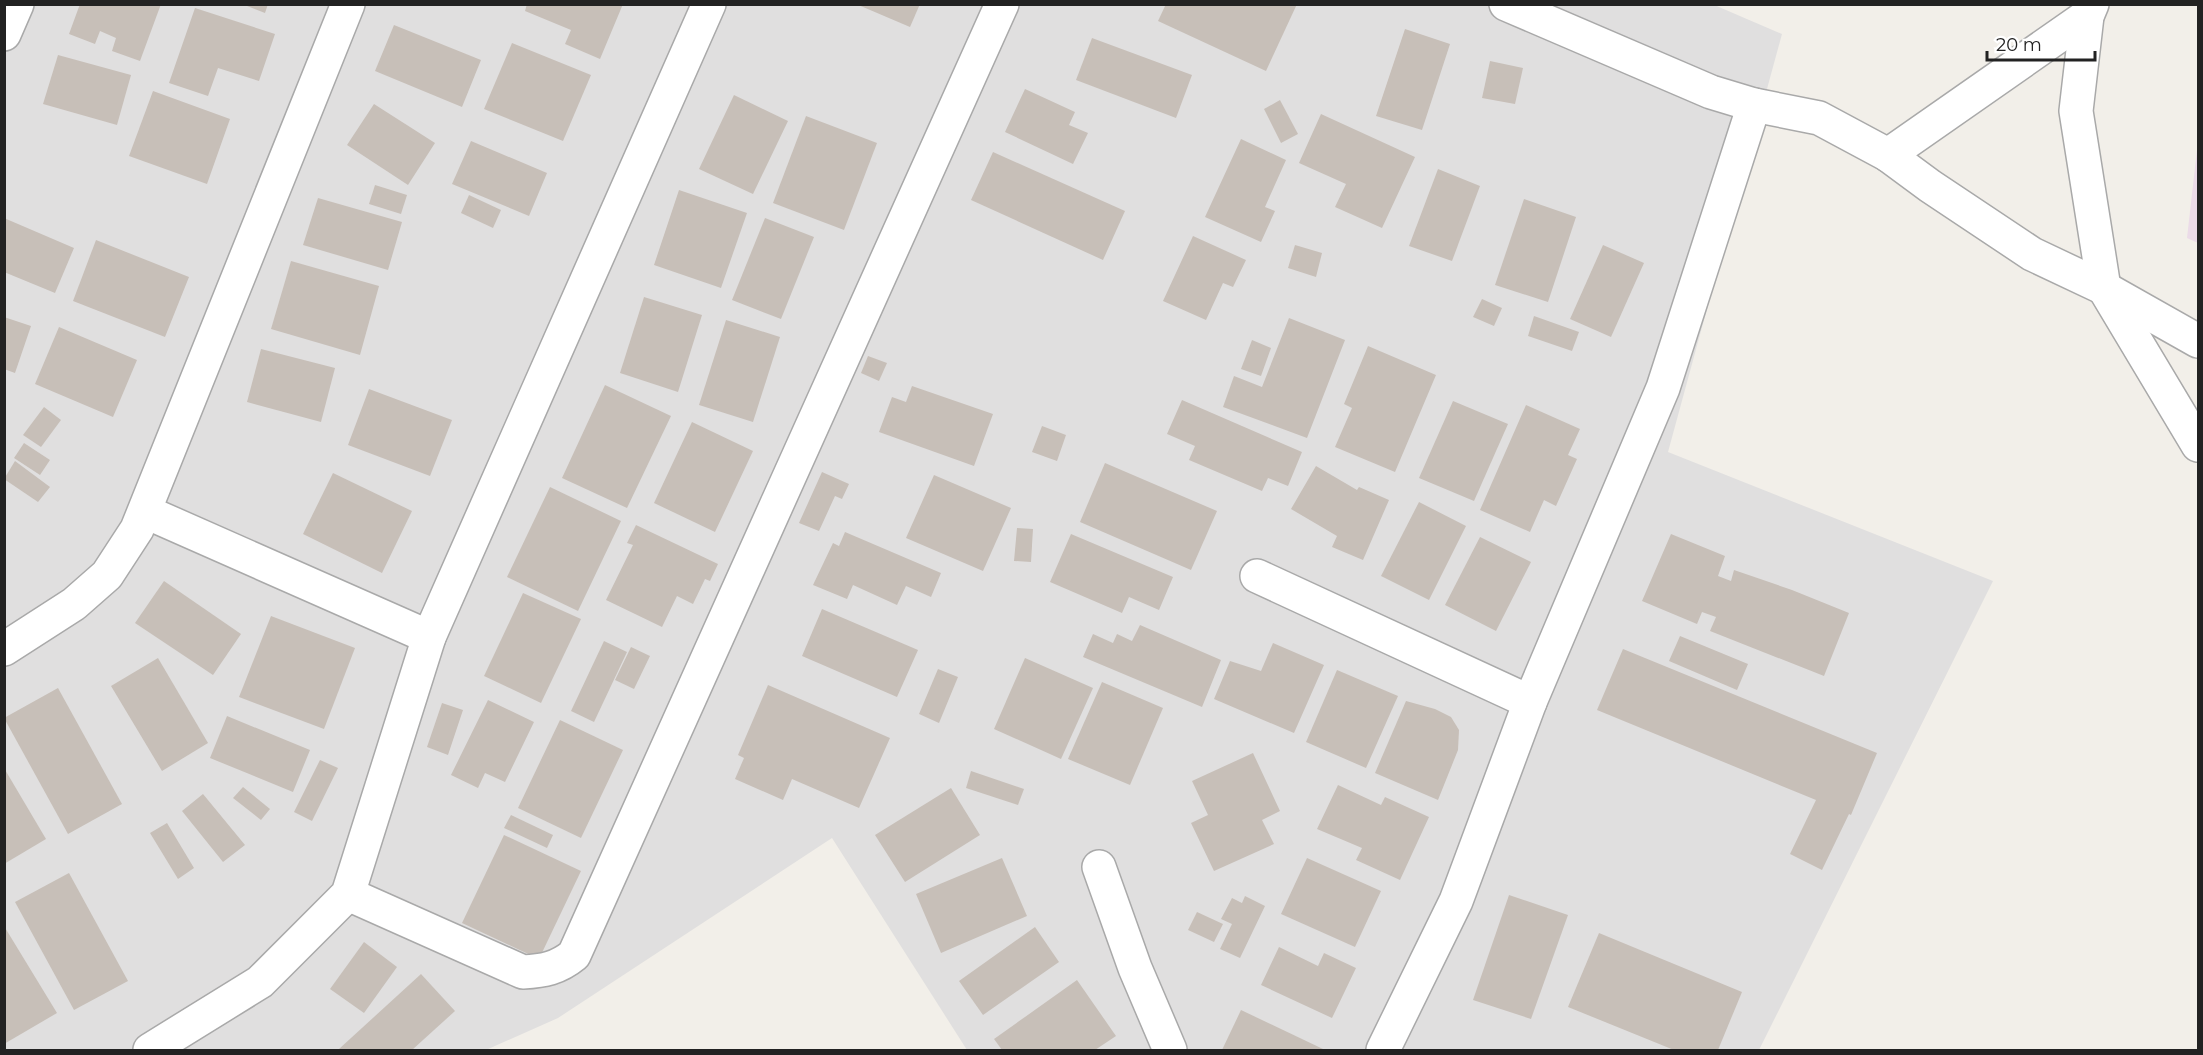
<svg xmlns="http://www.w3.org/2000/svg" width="2203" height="1055" viewBox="0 0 2203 1055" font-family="Montserrat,sans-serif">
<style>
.residential{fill:#e0dfdf}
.industrial{fill:#ebdbe8}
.building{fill:#c7bfb8}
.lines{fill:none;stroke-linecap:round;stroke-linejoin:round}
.minor-casing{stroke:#a9a9a9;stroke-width:36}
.minor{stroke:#fff;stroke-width:33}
</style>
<rect width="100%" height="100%" fill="#f2efe9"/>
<path class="residential" d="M1712,4L1782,34L1668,452L1993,581L1759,1050H967L832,838L558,1018L486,1050H5V5Z"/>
<path class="industrial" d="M2198,141V243L2187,238Z"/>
<g class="building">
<path d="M80,4H161L140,61L112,51L116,38L100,31L95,44L69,34Z"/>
<path d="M242,4H268L265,13Z"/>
<path d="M527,4H623L600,59L565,44L571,30L525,11Z"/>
<path d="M856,4H920L910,27Z"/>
<path d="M1166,4H1297L1266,71L1158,21Z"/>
<path d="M195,8L275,34L259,81L218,68L208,96L169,83Z"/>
<path d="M394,25L481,60L462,107L375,71Z"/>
<path d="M1405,29L1450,44L1422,130L1376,116Z"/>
<path d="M1092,38L1192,75L1176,118L1076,80Z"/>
<path d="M512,43L591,75L563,141L484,109Z"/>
<path d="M58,55L131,75L117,125L43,104Z"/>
<path d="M1490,61L1523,68L1515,104L1482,98Z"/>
<path d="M1025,89L1075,112L1069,125L1088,133L1073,164L1005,132Z"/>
<path d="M153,91L230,119L207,184L129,156Z"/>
<path d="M734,95L788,121L753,194L699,169Z"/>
<path d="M1280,100L1298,134L1281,143L1264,109Z"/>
<path d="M374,104L435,143L408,185L347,145Z"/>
<path d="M1321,114L1415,157L1382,228L1335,207L1346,184L1299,163Z"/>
<path d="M806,116L877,143L844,230L773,203Z"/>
<path d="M1241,139L1286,160L1265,207L1275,211L1261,242L1205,217Z"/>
<path d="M471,141L547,173L529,216L452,184Z"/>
<path d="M993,152L1125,211L1103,260L971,200Z"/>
<path d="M1438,169L1480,186L1452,261L1409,246Z"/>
<path d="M375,185L407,195L401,214L369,204Z"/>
<path d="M679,190L747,213L721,288L654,265Z"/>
<path d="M469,195L501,210L493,228L461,213Z"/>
<path d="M318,198L402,222L388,270L303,245Z"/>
<path d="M1524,199L1576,217L1548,302L1495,285Z"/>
<path d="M4,218L74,248L55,293L4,272Z"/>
<path d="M765,218L814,237L781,319L732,300Z"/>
<path d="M1193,236L1246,260L1233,287L1223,283L1206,320L1163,301Z"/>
<path d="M96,240L189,277L165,337L73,301Z"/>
<path d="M1295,245L1322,253L1316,277L1288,268Z"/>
<path d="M1603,245L1644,263L1611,337L1570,319Z"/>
<path d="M291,261L379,286L360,355L271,329Z"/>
<path d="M644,297L702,315L678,392L620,373Z"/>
<path d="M1482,299L1502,308L1494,326L1473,317Z"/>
<path d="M1534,316L1579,332L1572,351L1528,336Z"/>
<path d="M4,317L31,326L15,373L4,369Z"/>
<path d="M1289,318L1345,340L1307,438L1223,407L1234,376L1262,387Z"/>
<path d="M726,320L780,337L753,422L699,405Z"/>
<path d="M59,327L137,360L113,417L35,384Z"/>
<path d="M1252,340L1271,348L1261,376L1241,369Z"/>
<path d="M1368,346L1436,375L1395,472L1335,447L1352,408L1344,404Z"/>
<path d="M261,349L335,368L321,422L247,402Z"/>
<path d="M868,356L887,363L879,381L861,373Z"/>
<path d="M605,385L671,416L627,508L562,478Z"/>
<path d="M912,386L993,414L974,466L879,432L892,397L906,402Z"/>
<path d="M369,389L452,420L430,476L348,445Z"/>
<path d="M1182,400L1302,452L1288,486L1268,478L1262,491L1189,460L1195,446L1167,434Z"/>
<path d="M1453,401L1508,424L1474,501L1419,478Z"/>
<path d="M1526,405L1580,429L1568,455L1577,459L1556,506L1544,500L1530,532L1480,510Z"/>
<path d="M44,407L61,420L41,447L23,435Z"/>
<path d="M692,422L753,451L715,532L654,503Z"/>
<path d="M1042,426L1066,435L1057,461L1032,452Z"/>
<path d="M24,443L50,460L40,475L14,458Z"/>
<path d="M15,461L50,487L38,502L4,479Z"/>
<path d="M1105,463L1217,511L1191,570L1080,522Z"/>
<path d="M1316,466L1357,490L1359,487L1389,500L1363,560L1332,547L1337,536L1291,509Z"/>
<path d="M822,472L849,484L842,499L835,496L819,531L799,523Z"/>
<path d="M333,473L412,511L382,573L303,534Z"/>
<path d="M934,475L1011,508L983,571L906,538Z"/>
<path d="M550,487L621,521L578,611L507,577Z"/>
<path d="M1419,502L1466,526L1429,600L1381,576Z"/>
<path d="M636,525L718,564L710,581L705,579L693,604L677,596L662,627L606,600L633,545L627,543Z"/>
<path d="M1017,528L1033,529L1031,562L1014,561Z"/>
<path d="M845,532L941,573L931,597L906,586L897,605L853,585L847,599L813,585L833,543L839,546Z"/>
<path d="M1071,534L1173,577L1159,610L1129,597L1122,613L1050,582Z"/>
<path d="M1671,534L1725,556L1718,576L1731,581L1734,570L1792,590L1849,613L1824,676L1710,631L1716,617L1702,612L1697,624L1642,601Z"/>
<path d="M1480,537L1531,562L1496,631L1445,605Z"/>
<path d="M164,581L241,634L213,675L135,623Z"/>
<path d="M523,593L581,619L541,703L484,676Z"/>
<path d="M822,609L918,650L897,697L802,656Z"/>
<path d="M271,616L355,648L324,729L239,697Z"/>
<path d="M1140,625L1221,660L1202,707L1083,657L1093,634L1113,643L1117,634L1132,641Z"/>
<path d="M1680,636L1748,664L1737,690L1669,661Z"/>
<path d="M604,641L627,652L594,722L571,711Z"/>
<path d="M1273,643L1324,665L1294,733L1214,699L1230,661L1261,671Z"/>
<path d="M631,647L650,656L634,689L615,680Z"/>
<path d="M1623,649L1877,753L1851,815L1849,814L1822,870L1790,854L1816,800L1597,710Z"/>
<path d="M158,658L208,743L162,771L111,686Z"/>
<path d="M1025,658L1093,688L1061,759L994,729Z"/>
<path d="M938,669L958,677L939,723L919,714Z"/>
<path d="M1337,670L1398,696L1366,768L1306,742Z"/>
<path d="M1102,682L1163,708L1130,785L1068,759Z"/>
<path d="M768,685L890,738L859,808L792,779L783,800L735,779L744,758L738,755Z"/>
<path d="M58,688L122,804L68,834L4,718Z"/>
<path d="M488,700L534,722L505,782L485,773L478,788L451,775Z"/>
<path d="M1406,701L1435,709L1451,717L1459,730L1458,750L1438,800L1375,773Z"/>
<path d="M442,703L463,710L448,755L427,747Z"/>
<path d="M227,716L310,750L293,792L210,758Z"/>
<path d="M560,720L623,750L581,838L518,808Z"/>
<path d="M1253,753L1280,811L1262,820L1274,844L1214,871L1191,823L1208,815L1192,781Z"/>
<path d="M320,760L338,768L312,821L294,812Z"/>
<path d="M4,768L46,839L4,864Z"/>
<path d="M971,771L1024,789L1018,805L966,788Z"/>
<path d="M1338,785L1381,805L1385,797L1429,817L1400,880L1356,860L1362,848L1317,829Z"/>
<path d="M243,787L270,809L261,820L233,798Z"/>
<path d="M951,788L980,835L905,882L875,835Z"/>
<path d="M203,794L245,845L223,862L182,811Z"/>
<path d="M511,815L553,835L547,848L504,828Z"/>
<path d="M167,823L194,868L178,879L150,833Z"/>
<path d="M504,835L581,871L539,959L462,923Z"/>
<path d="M1002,858L1027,916L941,953L916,894Z"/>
<path d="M1307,858L1381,891L1355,947L1281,914Z"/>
<path d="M69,873L128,981L74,1010L15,902Z"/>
<path d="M1509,895L1568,915L1531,1019L1473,1000Z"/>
<path d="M1245,896L1265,906L1240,958L1220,949L1232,924L1221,919L1232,898L1242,903Z"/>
<path d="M1197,912L1223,924L1214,942L1188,930Z"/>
<path d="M4,926L57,1013L4,1044Z"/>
<path d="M1035,927L1059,962L983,1015L959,981Z"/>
<path d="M1599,933L1742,992L1718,1050H1674L1568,1007Z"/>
<path d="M364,942L397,967L364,1013L330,989Z"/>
<path d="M1279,947L1318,966L1324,953L1356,968L1332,1018L1261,985Z"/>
<path d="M421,974L455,1011L412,1050H340L339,1049Z"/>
<path d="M1077,980L1116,1036L1095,1050H1002L994,1039Z"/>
<path d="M1241,1010L1323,1049V1050H1222Z"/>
</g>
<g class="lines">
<defs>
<g id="minor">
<path d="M1506,4L1711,92L1754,105L1819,118L1888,155L1930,186L2032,254L2104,288L2198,341"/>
<path d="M2092,4L2087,16L2076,111L2104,288L2198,445"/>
<path d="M4,34L17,4"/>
<path d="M1888,155L2087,16"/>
<path d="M146,512L429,637"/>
<path d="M1257,576L1530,702L1663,388L1754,105"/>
<path d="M4,649L74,604L107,575L137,529L348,4"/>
<path d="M1099,867L1135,968L1170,1050"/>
<path d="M348,894L523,972C544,971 558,968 574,955L1002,4"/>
<path d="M150,1050L260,982L348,894L429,637L709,4"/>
<path d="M1383,1050L1456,901L1530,702"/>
</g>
</defs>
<use href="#minor" class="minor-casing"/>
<use href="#minor" class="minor"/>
</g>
<rect width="2203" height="1055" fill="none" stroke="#222222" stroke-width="12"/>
<path d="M1987 51v9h108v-9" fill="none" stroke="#222222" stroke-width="3"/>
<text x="1996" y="51" font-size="18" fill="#222222" stroke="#ffffff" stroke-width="4.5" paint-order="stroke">20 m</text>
</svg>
